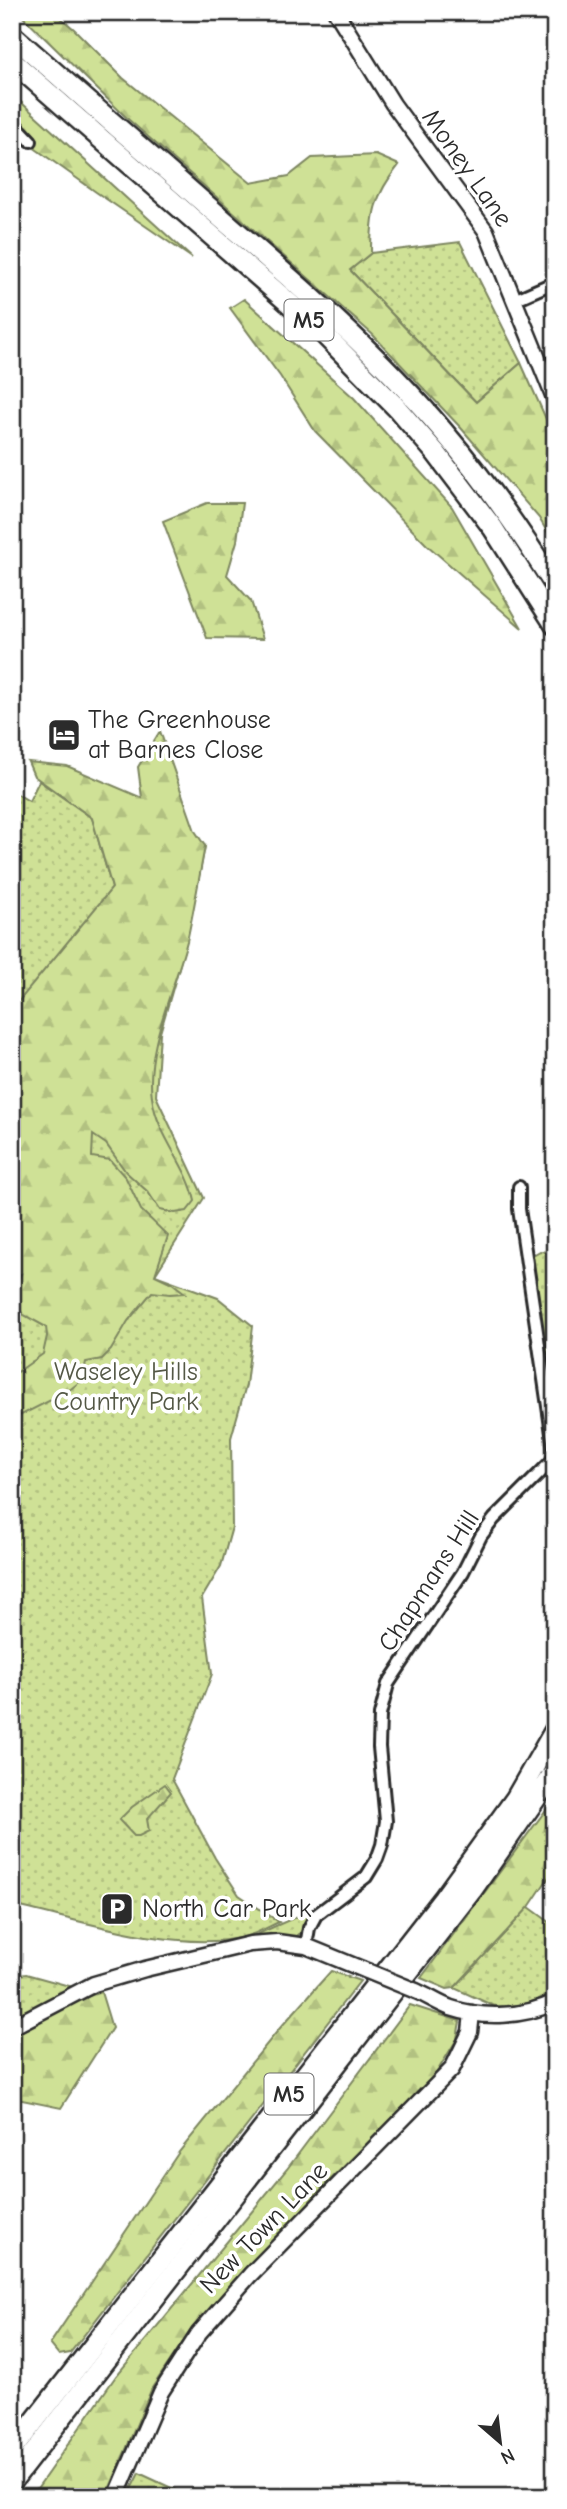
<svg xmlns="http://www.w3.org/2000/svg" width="567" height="2509" viewBox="0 0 567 2509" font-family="'Comic Neue',sans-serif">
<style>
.green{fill:url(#green-dots);stroke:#7d8660;stroke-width:2}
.forest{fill:url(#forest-firs);stroke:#7d8660;stroke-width:2}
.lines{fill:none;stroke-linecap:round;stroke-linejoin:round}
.street-casing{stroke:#2b2b2b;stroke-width:16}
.secondary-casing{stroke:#2b2b2b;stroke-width:19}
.highway-casing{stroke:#2b2b2b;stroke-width:24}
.street{stroke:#fff;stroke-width:10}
.secondary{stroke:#fff;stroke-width:14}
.highway{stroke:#fff;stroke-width:19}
.secondary-bridge-casing{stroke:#2b2b2b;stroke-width:19;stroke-linecap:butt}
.secondary-bridge{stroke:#fff;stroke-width:14}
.labels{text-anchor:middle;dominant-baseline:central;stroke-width:7;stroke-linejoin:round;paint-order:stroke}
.shield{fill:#fff;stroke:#6b6b6b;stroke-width:2}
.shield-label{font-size:24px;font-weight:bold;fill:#2b2b2b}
.street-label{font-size:26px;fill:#2b2b2b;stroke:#fff}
.poi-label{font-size:26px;fill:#2b2b2b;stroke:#fff;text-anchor:start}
.park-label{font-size:26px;fill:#545846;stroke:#fff}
</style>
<defs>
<pattern id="green-dots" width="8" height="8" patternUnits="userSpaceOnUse" patternTransform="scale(1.75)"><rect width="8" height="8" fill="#cfe196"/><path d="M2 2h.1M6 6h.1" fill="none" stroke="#b2c181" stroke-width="1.8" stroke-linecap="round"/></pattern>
<pattern id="forest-firs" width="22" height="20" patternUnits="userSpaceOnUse" patternTransform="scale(1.75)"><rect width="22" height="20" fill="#cfe196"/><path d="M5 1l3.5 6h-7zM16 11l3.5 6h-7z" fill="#b2c181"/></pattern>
</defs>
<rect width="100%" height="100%" fill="#fff"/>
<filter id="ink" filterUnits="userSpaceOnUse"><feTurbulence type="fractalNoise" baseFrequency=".0143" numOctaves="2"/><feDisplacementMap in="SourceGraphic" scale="14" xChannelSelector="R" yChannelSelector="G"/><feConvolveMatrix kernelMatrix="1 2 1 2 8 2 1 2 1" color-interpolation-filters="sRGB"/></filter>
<g filter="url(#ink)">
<g class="green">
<path d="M460,242L521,363L476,402L350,270L371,253Z"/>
<path d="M39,781L92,818L112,888L205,846L186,943L160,1033L156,1096L204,1198L155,1275L218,1298L253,1326L246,1385L231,1438L232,1527L221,1566L202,1598L212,1674L172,1779L215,1858L239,1895L279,1922C268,1927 256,1934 244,1937C176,1953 80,1920 12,1905V791L29,801Z"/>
<path d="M540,1251L555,1253V1356L544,1352L533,1255Z"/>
<path d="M529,1907L555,1926V1991L521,2007L494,2006L454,1988Z"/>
<path d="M307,1912L311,1913C295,1948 293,1940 257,1941L251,1937Z"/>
<path d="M26,1974L73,1987L12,2018V1976Z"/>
<path d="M139,2473L191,2497H127Z"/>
</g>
<g class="forest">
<path d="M18,12H54L74,29L123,78L251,183L289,176L312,158L376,155L399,165C374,196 371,214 371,253L350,270L476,402L521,363L555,439V545L539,518L461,428L372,334L129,120Z"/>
<path d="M12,94L192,258L96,192L12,132Z"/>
<path d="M244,299L354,398L452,507L522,628L427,545L315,431L280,376L230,308Z"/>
<path d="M207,503H242L237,541L227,575L251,601L263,639L207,638L163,521Z"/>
<path d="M160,731L195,831L205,846C199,878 194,910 187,941C175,988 145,1049 152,1097C157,1136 187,1164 195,1201L187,1211L175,1213L160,1210L148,1192L126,1172L106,1144L93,1135L92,1157L110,1160L126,1178L141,1210L168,1236L155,1275L172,1283L185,1293L170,1294L152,1292L128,1321L111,1350L102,1359L86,1362L82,1380L67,1392L17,1417L12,1422V1376L43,1354L47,1336L46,1327L24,1315L12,1303V1295L21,1274L12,1276V1005L19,1001L112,888L92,818L34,776L28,762L67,766L142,798L138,767Z"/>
<path d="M165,1784L171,1792L147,1819L149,1831L139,1836H134L119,1820L132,1807Z"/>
<path d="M555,1794V1868L529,1907L454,1988L447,1989L421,1978L548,1807Z"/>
<path d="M331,1971L360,1981L70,2353L59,2355L50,2344L179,2152L280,2028Z"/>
<path d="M101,1992L112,2028L61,2108L12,2098V2035L62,2005Z"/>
<path d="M410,2005L460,2021L457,2039L432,2080L325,2185L191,2330L152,2388L106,2497H31L116,2376L287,2169Z"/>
</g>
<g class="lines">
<defs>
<g id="street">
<path d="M12,121L31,141"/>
<path d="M514,300L555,282"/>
<path d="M306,1946L309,1928L316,1915L366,1877L377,1859L382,1845L386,1821L379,1747L380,1715L388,1684L463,1572L481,1536L494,1519L552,1461L555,1454L519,1209V1187"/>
</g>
<g id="secondary">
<path d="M336,12L393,104L486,231L555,400"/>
<path d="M416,1991C428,1996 439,2004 451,2008C484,2019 524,2017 555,2002"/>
<path d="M12,2027L94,1984L145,1969L250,1944L277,1942L306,1946L367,1971"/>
<path d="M116,2497L161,2392L199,2333L250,2275L452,2069L470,2032L472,2013"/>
</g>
<g id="highway">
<path d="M12,35C84,98 156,161 228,224C303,289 379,355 443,431C484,479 521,532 555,586"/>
<path d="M12,61L321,331L396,407L436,453L493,528L555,625"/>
<path d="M12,2450L443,1899L516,1798L555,1730"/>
<path d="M12,2481L472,1890L555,1771"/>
</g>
</defs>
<use href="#street" class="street-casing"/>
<use href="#secondary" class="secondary-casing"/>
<use href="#highway" class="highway-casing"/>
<use href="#street" class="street"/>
<use href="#secondary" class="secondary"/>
<use href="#highway" class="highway"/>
<defs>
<path id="secondary-bridge" d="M367,1971L416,1991"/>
</defs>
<use href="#secondary-bridge" class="secondary-bridge-casing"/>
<use href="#secondary-bridge" class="secondary-bridge"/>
</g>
</g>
<defs>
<symbol id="hotel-square" viewBox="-11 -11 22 22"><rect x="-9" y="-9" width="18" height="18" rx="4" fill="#2b2b2b" stroke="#fff"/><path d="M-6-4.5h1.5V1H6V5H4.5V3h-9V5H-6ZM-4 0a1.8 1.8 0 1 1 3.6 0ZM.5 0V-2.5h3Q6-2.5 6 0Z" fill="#fff"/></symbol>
<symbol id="parking-square" viewBox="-11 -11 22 22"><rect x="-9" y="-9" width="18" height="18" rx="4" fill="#2b2b2b" stroke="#fff"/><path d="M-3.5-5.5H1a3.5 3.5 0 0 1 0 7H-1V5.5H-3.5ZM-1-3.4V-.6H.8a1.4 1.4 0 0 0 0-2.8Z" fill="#fff"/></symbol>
</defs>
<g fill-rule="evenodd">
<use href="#hotel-square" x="45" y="716" width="38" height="38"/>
<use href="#parking-square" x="98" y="1890" width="38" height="38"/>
</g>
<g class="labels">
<g class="shield">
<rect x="284.5" y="299.5" width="49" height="41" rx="5"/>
<rect x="264.5" y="2073.5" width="49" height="41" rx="5"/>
</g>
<g class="shield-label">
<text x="309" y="320">M5</text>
<text x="289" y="2094">M5</text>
</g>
<g class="street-label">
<text transform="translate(467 168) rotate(55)">Money Lane</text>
<text transform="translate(429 1581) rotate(-57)">Chapmans Hill</text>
<text transform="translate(264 2228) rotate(-46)">New Town Lane</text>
</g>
<g class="poi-label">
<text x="88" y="720">The Greenhouse<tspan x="88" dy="30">at Barnes Close</tspan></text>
<text x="142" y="1909">North Car Park</text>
</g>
<g class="park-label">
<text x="126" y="1372">Waseley Hills<tspan x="126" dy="30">Country Park</tspan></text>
</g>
</g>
<rect width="567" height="2509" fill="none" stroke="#fff" stroke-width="42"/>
<rect x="21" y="21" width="525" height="2467" fill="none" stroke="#2b2b2b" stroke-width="2.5" filter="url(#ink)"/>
<g transform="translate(500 2442) rotate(152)" stroke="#ffffff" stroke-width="5" paint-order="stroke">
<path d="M0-5L12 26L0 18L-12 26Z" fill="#2b2b2b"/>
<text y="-10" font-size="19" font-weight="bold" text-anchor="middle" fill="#2b2b2b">N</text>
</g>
</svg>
